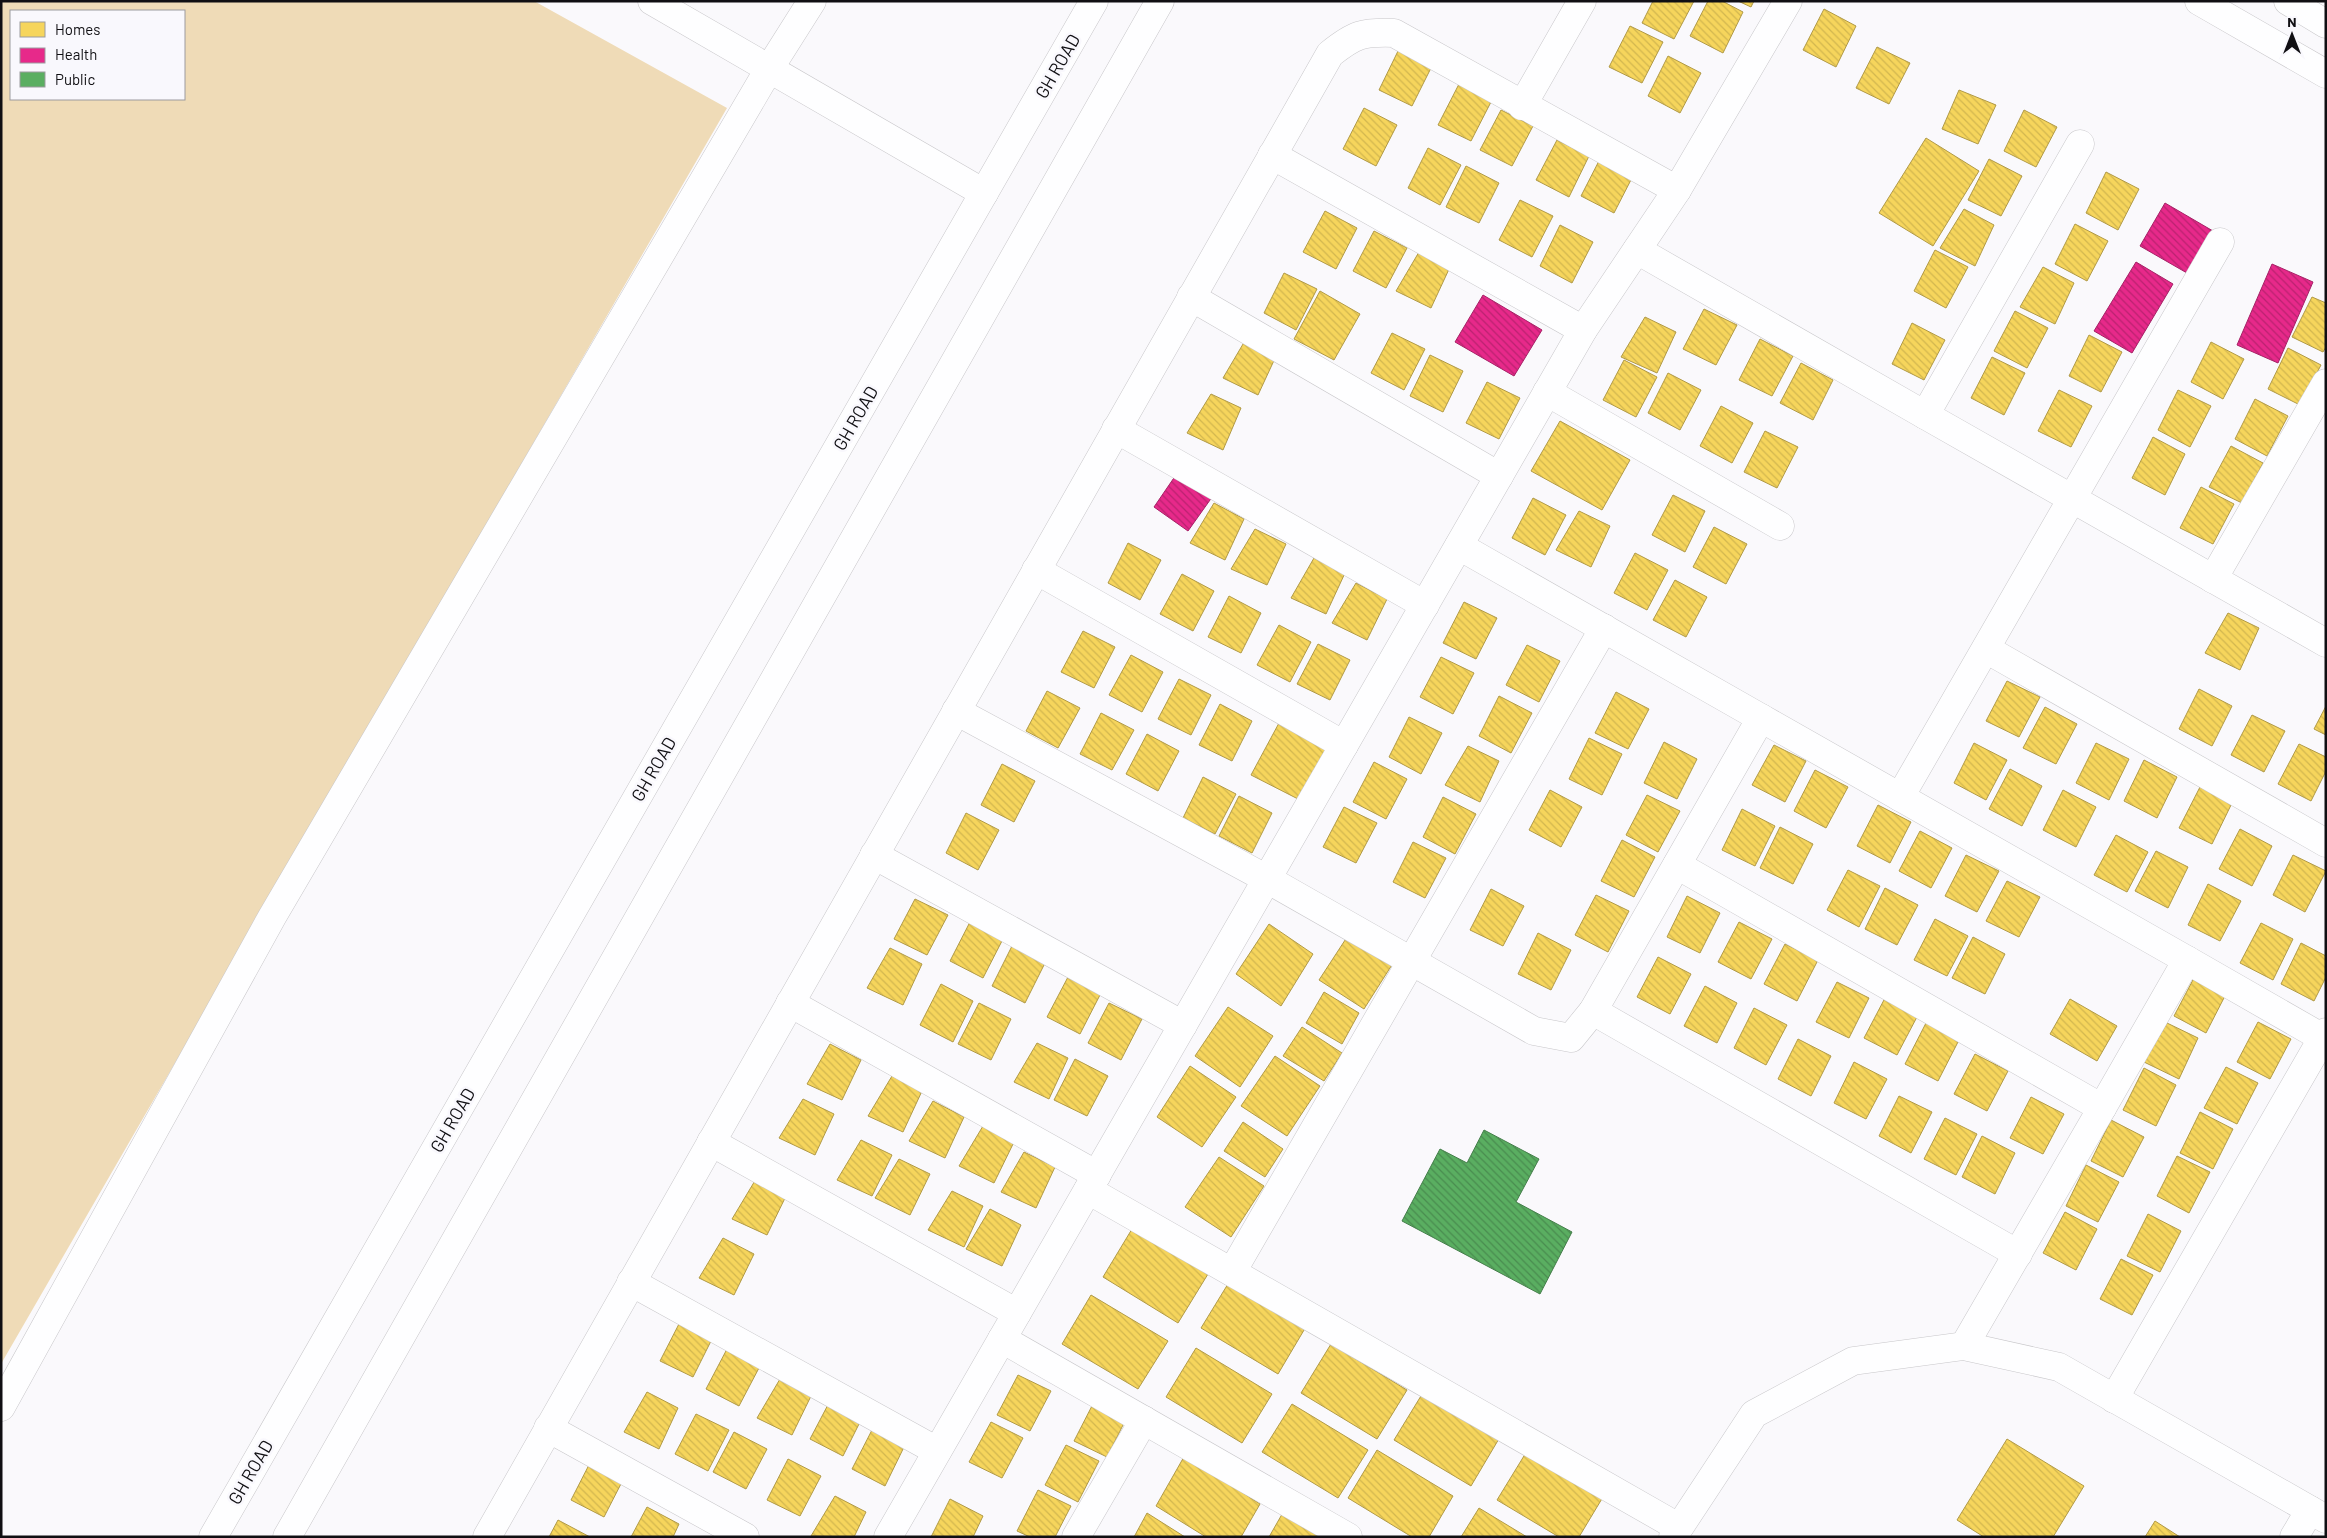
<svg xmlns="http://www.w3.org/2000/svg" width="2327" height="1538" viewBox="0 0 2327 1538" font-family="Barlow,sans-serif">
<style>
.grass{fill:#efdbb7;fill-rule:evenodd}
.homes{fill:url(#homes-back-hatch);stroke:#b19a46}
.health{fill:url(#health-back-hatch);stroke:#a62166}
.public{fill:url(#public-back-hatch);stroke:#447e4a}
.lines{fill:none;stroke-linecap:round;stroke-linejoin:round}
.minor-casing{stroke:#c8c7ca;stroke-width:29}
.major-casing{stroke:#c8c7ca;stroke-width:29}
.minor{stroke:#fefeff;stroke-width:28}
.major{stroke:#fefeff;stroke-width:28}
.labels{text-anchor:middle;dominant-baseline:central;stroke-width:5;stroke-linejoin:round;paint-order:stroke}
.street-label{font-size:18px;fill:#100f13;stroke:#f9f8fd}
</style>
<defs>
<pattern id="homes-back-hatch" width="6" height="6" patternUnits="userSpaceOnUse" patternTransform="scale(1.25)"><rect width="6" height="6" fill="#f6d55c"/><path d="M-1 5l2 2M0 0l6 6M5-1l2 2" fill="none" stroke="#d2b64f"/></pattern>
<pattern id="health-back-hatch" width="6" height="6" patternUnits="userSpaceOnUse" patternTransform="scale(1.25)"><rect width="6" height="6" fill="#e7298a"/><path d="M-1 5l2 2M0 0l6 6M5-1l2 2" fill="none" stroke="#ba2270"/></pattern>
<pattern id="public-back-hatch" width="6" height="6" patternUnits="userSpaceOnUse" patternTransform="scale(1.25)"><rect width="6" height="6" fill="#5aae61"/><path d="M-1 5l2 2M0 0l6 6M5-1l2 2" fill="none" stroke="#498c4f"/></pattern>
</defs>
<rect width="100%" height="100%" fill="#faf9fc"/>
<path class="grass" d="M1,1H534L727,108L1,1364ZM11,11H184V99H11Z"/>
<g class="homes">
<path d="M1653,1H1694L1674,39L1642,23Z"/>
<path d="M1708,1H1722L1743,12L1723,53L1690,36Z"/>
<path d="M1738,1H1754L1751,7Z"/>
<path d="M1824,9L1856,26L1836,67L1803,50Z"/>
<path d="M1630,26L1663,42L1642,83L1609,67Z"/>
<path d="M1877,47L1910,63L1889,104L1856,88Z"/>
<path d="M1399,49L1432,66L1412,106L1379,90Z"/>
<path d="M1668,56L1701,73L1680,113L1648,96Z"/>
<path d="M1459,84L1492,100L1471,141L1438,125Z"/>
<path d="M1959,90L1996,105L1978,144L1942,129Z"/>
<path d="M1364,108L1397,125L1376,166L1343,149Z"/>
<path d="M1501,110L1533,126L1512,166L1480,150Z"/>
<path d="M2024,110L2057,127L2036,167L2004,151Z"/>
<path d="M1926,138L1979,171L1933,246L1879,213Z"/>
<path d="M1557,140L1589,156L1569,197L1536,180Z"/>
<path d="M1428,148L1461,165L1440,205L1408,188Z"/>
<path d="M1602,155L1635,172L1614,213L1581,196Z"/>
<path d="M1989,159L2022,176L2001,216L1968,200Z"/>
<path d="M1466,166L1499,183L1479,223L1446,207Z"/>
<path d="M2106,172L2139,189L2118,230L2086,213Z"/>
<path d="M1520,200L1553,216L1532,257L1499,240Z"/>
<path d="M1964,209L1994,225L1975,266L1940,248Z"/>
<path d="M1325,211L1357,228L1336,269L1303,252Z"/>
<path d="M2075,224L2108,241L2087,281L2055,264Z"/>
<path d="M1560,225L1593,242L1572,283L1540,266Z"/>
<path d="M1374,231L1407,248L1386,288L1353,271Z"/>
<path d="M1935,250L1968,267L1946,308L1914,291Z"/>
<path d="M1419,252L1450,267L1431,308L1396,291Z"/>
<path d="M2043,267L2074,283L2055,324L2020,307Z"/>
<path d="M1284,273L1317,289L1296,330L1264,313Z"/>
<path d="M1320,291L1360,314L1334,360L1294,339Z"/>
<path d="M2312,297L2326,303V347L2323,352L2292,337Z"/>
<path d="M1704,309L1737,325L1716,365L1683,349Z"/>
<path d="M2015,311L2048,328L2027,368L1994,351Z"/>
<path d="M1645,317L1676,332L1657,373L1621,357Z"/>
<path d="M1912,323L1945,340L1924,380L1892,364Z"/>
<path d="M1392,333L1425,349L1404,390L1371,373Z"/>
<path d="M2089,335L2122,352L2101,392L2069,376Z"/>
<path d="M1246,339L1277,354L1258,395L1223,378Z"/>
<path d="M1760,339L1793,356L1772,396L1739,380Z"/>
<path d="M2211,342L2244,359L2223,399L2191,382Z"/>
<path d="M2288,348L2321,365L2300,405L2268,389Z"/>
<path d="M1430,355L1463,371L1443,412L1410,396Z"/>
<path d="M1992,357L2025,373L2004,415L1971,398Z"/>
<path d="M1624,360L1657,377L1636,417L1603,400Z"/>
<path d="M1801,363L1833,380L1813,420L1780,403Z"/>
<path d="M1668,373L1701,390L1680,430L1648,413Z"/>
<path d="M1487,382L1520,398L1499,439L1466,423Z"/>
<path d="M2059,390L2092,406L2071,447L2038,431Z"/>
<path d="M2178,390L2211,406L2190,447L2158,430Z"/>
<path d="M1211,394L1241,408L1223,450L1187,433Z"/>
<path d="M2255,399L2288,416L2267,456L2235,439Z"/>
<path d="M1721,406L1753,423L1732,463L1700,446Z"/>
<path d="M1560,421L1630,460L1602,510L1531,471Z"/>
<path d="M1765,431L1798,447L1777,488L1744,472Z"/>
<path d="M2153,437L2185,454L2165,495L2132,478Z"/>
<path d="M2231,446L2263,463L2242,503L2209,487Z"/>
<path d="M2201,487L2234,504L2213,544L2180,528Z"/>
<path d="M1673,495L1705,511L1685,552L1652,535Z"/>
<path d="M1533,498L1566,515L1545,555L1512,538Z"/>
<path d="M1214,503L1244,519L1225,560L1190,543Z"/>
<path d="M1579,511L1610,526L1591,567L1556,550Z"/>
<path d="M1714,527L1747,544L1726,584L1693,567Z"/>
<path d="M1255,529L1286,544L1267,585L1231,569Z"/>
<path d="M1128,543L1161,560L1140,600L1108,583Z"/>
<path d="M1635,553L1668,570L1647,610L1614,593Z"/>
<path d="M1314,558L1345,573L1326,614L1291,598Z"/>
<path d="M1182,574L1214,591L1193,631L1160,614Z"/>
<path d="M1675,580L1707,597L1686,637L1653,620Z"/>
<path d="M1356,583L1387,599L1367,640L1332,623Z"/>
<path d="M1229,596L1261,613L1241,653L1208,637Z"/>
<path d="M1464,602L1497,618L1476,659L1443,643Z"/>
<path d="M2228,613L2259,628L2240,670L2205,653Z"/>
<path d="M1279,625L1311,642L1290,682L1257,665Z"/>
<path d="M1083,631L1115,647L1094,688L1061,672Z"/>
<path d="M1318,644L1350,660L1330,700L1297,684Z"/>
<path d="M1527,645L1560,661L1539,702L1506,685Z"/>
<path d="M1131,655L1163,672L1142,712L1109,695Z"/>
<path d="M1441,657L1474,673L1453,714L1420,697Z"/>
<path d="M1179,679L1211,695L1191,735L1158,719Z"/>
<path d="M2007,681L2040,697L2019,737L1986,721Z"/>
<path d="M2199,689L2232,706L2212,746L2179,729Z"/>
<path d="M1047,691L1080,708L1058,748L1026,731Z"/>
<path d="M1616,692L1649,709L1628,749L1595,733Z"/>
<path d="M1499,696L1532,713L1511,753L1479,736Z"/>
<path d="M1220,704L1252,721L1232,761L1199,745Z"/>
<path d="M2326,706V735L2314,729Z"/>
<path d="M2045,707L2077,724L2056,764L2023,748Z"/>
<path d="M1101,713L1134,730L1112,770L1080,754Z"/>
<path d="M2252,715L2285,731L2264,772L2231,755Z"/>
<path d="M1409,717L1442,733L1421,774L1389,757Z"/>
<path d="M1279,723L1327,748L1300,800L1251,775Z"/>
<path d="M1147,734L1179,751L1158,791L1126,774Z"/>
<path d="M1589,738L1622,754L1602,795L1569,779Z"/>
<path d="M1664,742L1697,759L1677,799L1644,783Z"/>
<path d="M1974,743L2007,760L1986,800L1954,783Z"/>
<path d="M2096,743L2129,759L2109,800L2076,783Z"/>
<path d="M2299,744L2326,757V771L2311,801L2278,784Z"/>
<path d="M1774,745L1806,761L1785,802L1752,785Z"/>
<path d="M1468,746L1499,761L1480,802L1445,785Z"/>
<path d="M2144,760L2177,777L2157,818L2124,801Z"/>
<path d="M1374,762L1407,779L1386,819L1353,802Z"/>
<path d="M1002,764L1035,781L1014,822L981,805Z"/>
<path d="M2010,769L2042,786L2022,826L1989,809Z"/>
<path d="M1815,770L1848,787L1826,828L1794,811Z"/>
<path d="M1203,777L1236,794L1215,834L1183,818Z"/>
<path d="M2200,787L2232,803L2212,844L2179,828Z"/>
<path d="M1550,790L1582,807L1561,847L1529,830Z"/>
<path d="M2063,790L2096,807L2076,847L2043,830Z"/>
<path d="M1647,795L1680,811L1658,852L1626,835Z"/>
<path d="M1239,796L1272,813L1252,853L1219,836Z"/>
<path d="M1443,797L1476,814L1455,854L1423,837Z"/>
<path d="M1878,805L1911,822L1890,863L1857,846Z"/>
<path d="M1344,807L1377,823L1356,863L1323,847Z"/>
<path d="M1742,809L1775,826L1755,866L1722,850Z"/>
<path d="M966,813L999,830L978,870L946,853Z"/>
<path d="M1780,827L1813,844L1793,884L1760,868Z"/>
<path d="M2240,829L2272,846L2252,886L2219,869Z"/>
<path d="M1920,831L1952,848L1931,888L1899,871Z"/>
<path d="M2116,835L2148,852L2127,892L2094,875Z"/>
<path d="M1622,840L1655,857L1634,897L1601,881Z"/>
<path d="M1413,842L1446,858L1425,898L1393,882Z"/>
<path d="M2156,851L2188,867L2168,908L2135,891Z"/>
<path d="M1966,855L1999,871L1977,912L1945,896Z"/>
<path d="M2293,855L2326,871L2305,912L2273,895Z"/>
<path d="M1848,870L1880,886L1859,927L1827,910Z"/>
<path d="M2007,881L2040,897L2019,937L1986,921Z"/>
<path d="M2208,884L2241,901L2220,941L2188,925Z"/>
<path d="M1885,888L1918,905L1897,945L1865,929Z"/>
<path d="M1491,889L1524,906L1503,946L1470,930Z"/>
<path d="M1596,895L1629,911L1608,952L1575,935Z"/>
<path d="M1687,896L1720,913L1700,953L1667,937Z"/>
<path d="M915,899L948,915L927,955L894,939Z"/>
<path d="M1935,919L1968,936L1947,976L1914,960Z"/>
<path d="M971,920L1004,937L983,978L950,961Z"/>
<path d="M1739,922L1772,939L1751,979L1718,962Z"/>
<path d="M2261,923L2293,939L2273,980L2240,963Z"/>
<path d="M1269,924L1313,954L1281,1006L1236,974Z"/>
<path d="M1351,931L1395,960L1364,1009L1319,980Z"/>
<path d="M1538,933L1571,950L1551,990L1518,974Z"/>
<path d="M1973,937L2005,954L1985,994L1952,978Z"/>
<path d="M2301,943L2326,956V977L2314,1001L2281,984Z"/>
<path d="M1785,944L1818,960L1797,1001L1764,984Z"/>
<path d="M1012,946L1045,963L1025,1003L992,986Z"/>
<path d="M890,948L922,964L903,1005L867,988Z"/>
<path d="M1658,957L1691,974L1670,1014L1637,997Z"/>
<path d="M2195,976L2227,992L2206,1033L2174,1016Z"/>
<path d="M1068,977L1101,993L1080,1034L1047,1017Z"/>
<path d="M1837,982L1869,998L1849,1038L1816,1022Z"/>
<path d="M941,984L973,1001L953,1042L920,1025Z"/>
<path d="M1705,986L1737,1003L1717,1043L1684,1026Z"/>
<path d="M1324,992L1359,1013L1342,1044L1306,1023Z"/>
<path d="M1885,998L1918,1015L1897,1055L1864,1038Z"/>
<path d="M2070,999L2117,1026L2097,1061L2050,1034Z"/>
<path d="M979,1003L1011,1019L991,1060L958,1044Z"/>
<path d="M1109,1003L1142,1019L1121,1060L1088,1043Z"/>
<path d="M1228,1007L1273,1036L1240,1087L1195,1056Z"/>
<path d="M1754,1008L1787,1025L1766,1065L1734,1048Z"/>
<path d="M2258,1022L2291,1039L2270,1079L2237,1062Z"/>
<path d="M1926,1023L1959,1040L1938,1081L1905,1064Z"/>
<path d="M2167,1023L2198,1038L2179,1079L2144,1062Z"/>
<path d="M1302,1027L1342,1053L1324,1081L1283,1056Z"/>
<path d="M1798,1039L1831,1056L1811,1096L1778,1079Z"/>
<path d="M1037,1043L1068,1058L1049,1099L1014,1082Z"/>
<path d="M830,1044L861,1060L842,1100L807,1084Z"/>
<path d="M1975,1054L2008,1071L1987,1111L1954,1094Z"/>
<path d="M1275,1056L1320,1086L1287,1136L1241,1106Z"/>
<path d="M1075,1059L1108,1076L1087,1116L1054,1100Z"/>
<path d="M1854,1062L1887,1079L1866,1119L1834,1103Z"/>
<path d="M1190,1066L1236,1097L1202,1147L1157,1117Z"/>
<path d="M2226,1067L2258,1083L2237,1124L2204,1108Z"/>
<path d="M2144,1068L2176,1085L2156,1126L2123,1110Z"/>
<path d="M892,1076L922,1091L903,1132L868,1116Z"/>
<path d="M1899,1096L1932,1112L1911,1153L1879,1136Z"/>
<path d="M2031,1097L2064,1114L2043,1154L2010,1138Z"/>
<path d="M803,1099L834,1114L815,1155L779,1138Z"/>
<path d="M933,1101L964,1117L945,1158L909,1141Z"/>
<path d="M2200,1112L2233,1129L2213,1169L2180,1153Z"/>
<path d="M1945,1118L1977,1134L1956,1175L1924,1159Z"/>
<path d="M2111,1120L2144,1137L2123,1177L2091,1161Z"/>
<path d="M1243,1122L1283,1149L1265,1177L1224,1151Z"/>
<path d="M983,1126L1014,1142L994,1183L959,1166Z"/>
<path d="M1982,1136L2015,1153L1995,1194L1962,1177Z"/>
<path d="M861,1140L892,1155L872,1196L837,1180Z"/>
<path d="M1024,1152L1055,1167L1036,1208L1001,1192Z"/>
<path d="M2177,1156L2210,1172L2189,1213L2157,1196Z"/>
<path d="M1219,1157L1264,1186L1231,1237L1185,1207Z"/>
<path d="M899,1159L930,1174L910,1215L875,1198Z"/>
<path d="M2086,1165L2119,1182L2098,1222L2066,1206Z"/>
<path d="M756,1179L787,1194L767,1235L732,1219Z"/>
<path d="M952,1191L983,1206L964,1247L928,1230Z"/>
<path d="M990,1209L1021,1225L1002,1266L966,1249Z"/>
<path d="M2065,1212L2097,1229L2076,1270L2043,1253Z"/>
<path d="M2148,1214L2181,1231L2160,1272L2127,1256Z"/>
<path d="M1132,1229L1208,1274L1178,1323L1103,1277Z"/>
<path d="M723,1238L754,1254L734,1295L699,1278Z"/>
<path d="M2121,1259L2153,1275L2132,1315L2100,1299Z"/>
<path d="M1231,1279L1307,1325L1278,1374L1201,1328Z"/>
<path d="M1091,1295L1168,1341L1138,1389L1062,1344Z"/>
<path d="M681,1320L713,1337L693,1377L660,1361Z"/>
<path d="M1331,1344L1407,1390L1377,1439L1301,1393Z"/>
<path d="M1196,1348L1272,1394L1242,1443L1166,1397Z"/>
<path d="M727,1349L760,1366L739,1406L706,1389Z"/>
<path d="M1018,1375L1051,1391L1030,1431L997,1415Z"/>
<path d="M780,1379L812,1394L792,1435L757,1418Z"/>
<path d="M1424,1391L1500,1437L1471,1486L1394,1440Z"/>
<path d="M647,1392L678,1408L659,1449L624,1432Z"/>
<path d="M831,1399L863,1416L843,1456L810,1439Z"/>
<path d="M1095,1400L1127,1417L1107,1457L1074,1441Z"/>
<path d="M1292,1404L1368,1450L1338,1498L1262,1452Z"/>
<path d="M696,1414L729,1430L708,1471L675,1454Z"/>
<path d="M991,1422L1023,1438L1002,1478L969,1462Z"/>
<path d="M873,1428L905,1445L885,1486L852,1469Z"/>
<path d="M734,1432L767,1449L746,1489L713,1472Z"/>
<path d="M2007,1439L2084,1486L2053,1537H1984L1957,1520Z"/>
<path d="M1066,1445L1099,1461L1078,1502L1045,1485Z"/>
<path d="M1377,1450L1453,1496L1429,1537H1412L1348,1498Z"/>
<path d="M1527,1451L1603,1497L1579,1537H1559L1497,1500Z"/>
<path d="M1185,1455L1260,1504L1241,1537H1206L1156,1506Z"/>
<path d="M592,1459L625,1476L604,1517L571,1500Z"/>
<path d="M788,1459L821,1476L800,1516L767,1500Z"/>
<path d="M1038,1490L1071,1506L1055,1537H1030L1017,1531Z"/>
<path d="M835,1496L866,1512L854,1537L811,1536Z"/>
<path d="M950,1499L983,1516L973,1537H931Z"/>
<path d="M647,1507L679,1524L673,1537H631Z"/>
<path d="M1479,1508L1527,1537H1461Z"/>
<path d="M1285,1509L1329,1537H1269Z"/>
<path d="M1147,1513L1185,1537H1134Z"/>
<path d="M558,1520L590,1537H549Z"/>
<path d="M2155,1521L2180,1537H2145Z"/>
</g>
<g class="health">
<path d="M2165,203L2213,231L2187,273L2140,246Z"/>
<path d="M2136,262L2173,284L2132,353L2094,331Z"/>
<path d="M2272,264L2313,282L2278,363L2237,345Z"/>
<path d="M1483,295L1542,330L1514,376L1455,342Z"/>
<path d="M1180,469L1215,493L1188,531L1154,507Z"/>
</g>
<path class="public" d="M1484,1130L1539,1159L1516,1202L1572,1232L1540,1294L1402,1221L1440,1149L1467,1163Z"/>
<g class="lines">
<defs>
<g id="minor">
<path d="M652,1L984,193"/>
<path d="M2199,1L2326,74"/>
<path d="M2288,1L2326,24"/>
<path d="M1522,106L1582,1"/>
<path d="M1272,155L1583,330"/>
<path d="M1637,250L1925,415L2080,144"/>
<path d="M1191,297L1499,476"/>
<path d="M1547,392L1780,526"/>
<path d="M1925,415L2326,643"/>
<path d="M1116,429L1425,605"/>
<path d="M1036,570L1344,745"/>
<path d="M2213,579L2326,383"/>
<path d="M1986,649L2326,843"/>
<path d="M956,711L1267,879L1534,1031L1571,1038L1593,1011L1761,718L1459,546"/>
<path d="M1761,718L2187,960"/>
<path d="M1900,797L2220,242"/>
<path d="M874,855L1183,1025"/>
<path d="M1677,865L2102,1108L1964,1346"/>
<path d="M790,1003L1097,1175"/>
<path d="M1593,1011L2018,1254"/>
<path d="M2102,1108L2187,960L2323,1038"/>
<path d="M711,1142L1017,1313"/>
<path d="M1088,1190L1678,1527"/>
<path d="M1232,1272L1604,628"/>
<path d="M631,1282L937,1451"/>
<path d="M1002,1339L1348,1537"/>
<path d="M2114,1399L2326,1032"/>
<path d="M1,1407L272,917L769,69L812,1"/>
<path d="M548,1428L745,1537"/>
<path d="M487,1537L1330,54C1355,34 1362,32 1394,33L1677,190"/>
<path d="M888,1537L1583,330L1677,190L1788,1"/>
<path d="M1076,1537L1144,1420"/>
<path d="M1673,1537L1754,1414L1853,1361L1964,1346L2059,1367L2326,1519"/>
<path d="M2294,1537L2310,1510"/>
</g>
<g id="major">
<path d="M213,1537L1094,1"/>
<path d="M287,1537L1160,1"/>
</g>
</defs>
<use href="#minor" class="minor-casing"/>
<use href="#major" class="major-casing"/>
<use href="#minor" class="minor"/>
<use href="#major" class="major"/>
</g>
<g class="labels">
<g class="street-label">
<text transform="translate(1057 66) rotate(-60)">GH ROAD</text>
<text transform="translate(855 418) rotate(-60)">GH ROAD</text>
<text transform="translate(653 769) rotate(-60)">GH ROAD</text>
<text transform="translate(452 1120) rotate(-60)">GH ROAD</text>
<text transform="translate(250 1472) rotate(-60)">GH ROAD</text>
</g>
</g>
<rect width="2327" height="1538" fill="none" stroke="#100f13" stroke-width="5"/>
<rect x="10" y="10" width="175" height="90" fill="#f9f8fd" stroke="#9c9b9f"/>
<rect x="20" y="22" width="25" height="15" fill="#f6d55c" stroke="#9c9b9f"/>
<text x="55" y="35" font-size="15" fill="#100f13">Homes</text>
<rect x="20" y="48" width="25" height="15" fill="#e7298a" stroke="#9c9b9f"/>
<text x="55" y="60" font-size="15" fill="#100f13">Health</text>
<rect x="20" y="72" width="25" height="15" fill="#5aae61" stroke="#9c9b9f"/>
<text x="55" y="85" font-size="15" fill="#100f13">Public</text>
<g transform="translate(2292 35)" stroke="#f9f8fd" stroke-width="4" paint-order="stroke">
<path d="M0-4L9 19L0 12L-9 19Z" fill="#100f13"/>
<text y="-8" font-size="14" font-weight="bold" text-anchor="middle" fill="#100f13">N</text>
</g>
</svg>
